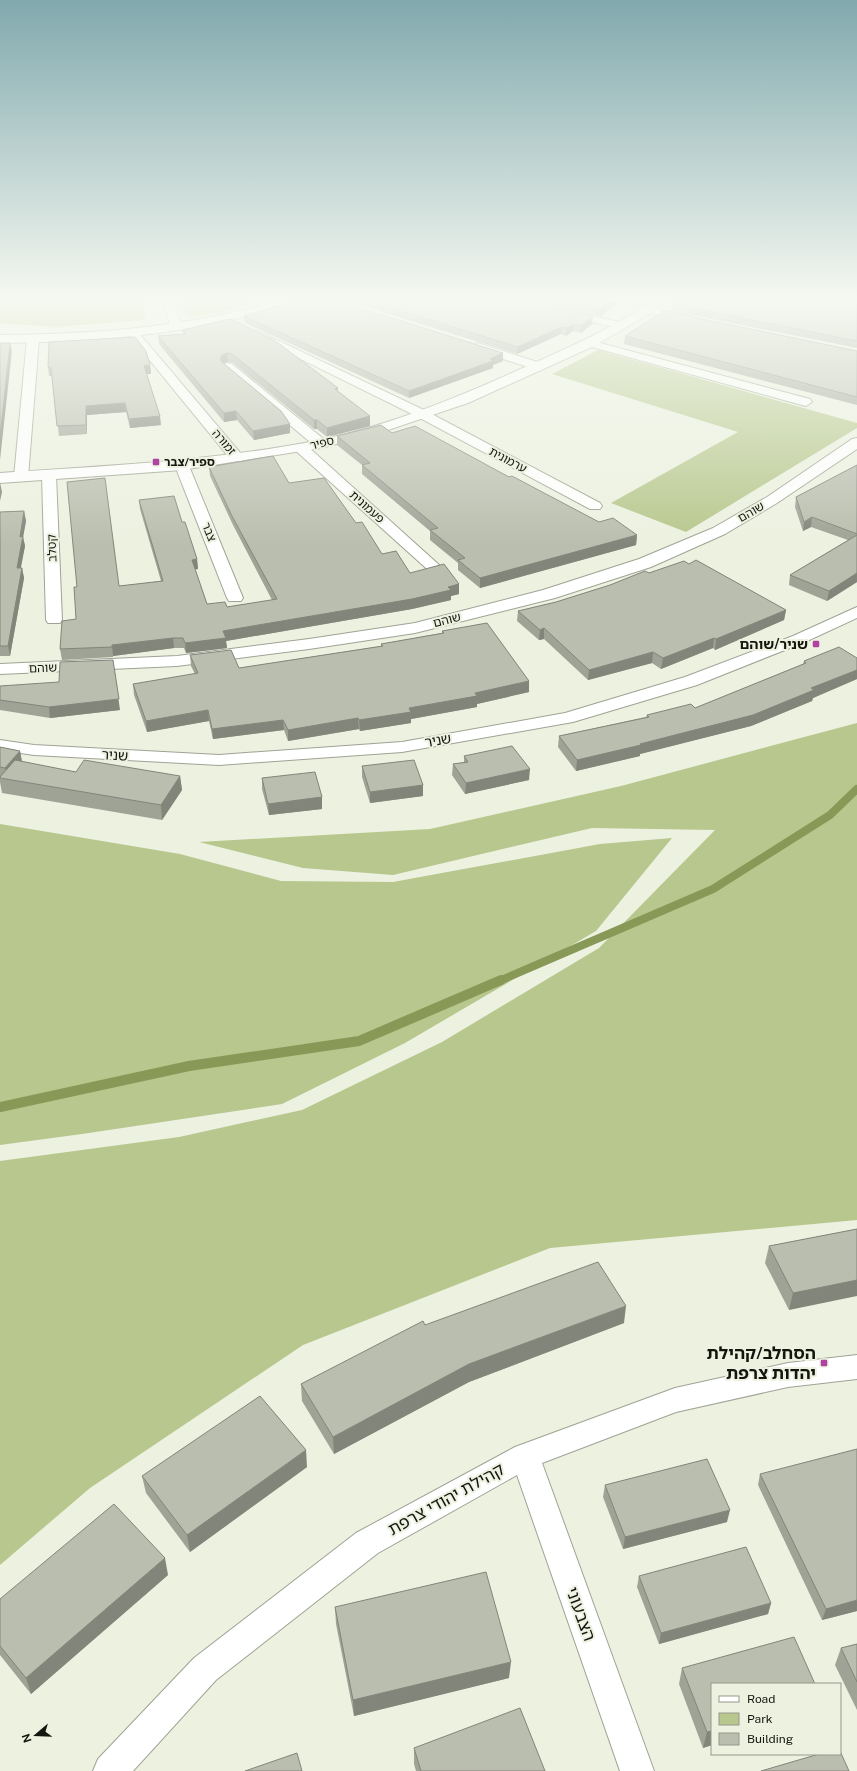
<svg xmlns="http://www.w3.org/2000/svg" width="857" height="1771" viewBox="0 0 857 1771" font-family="'Public Sans','Noto Sans Hebrew',sans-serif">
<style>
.green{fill:#b7c78d}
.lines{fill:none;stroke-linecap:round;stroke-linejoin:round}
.stream-far1{stroke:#889857;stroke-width:8}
.stream{stroke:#889857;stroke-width:10}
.minor-casing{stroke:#9ea394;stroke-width:2}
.tertiary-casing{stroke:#9ea394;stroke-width:2}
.minor{fill:#fff;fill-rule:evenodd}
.tertiary{fill:#fff;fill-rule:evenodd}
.wall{fill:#9fa396}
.shaded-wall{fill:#82857a}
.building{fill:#b9beae;stroke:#82857a}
.poi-dot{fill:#b043a2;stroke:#ecf1e0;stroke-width:1.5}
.labels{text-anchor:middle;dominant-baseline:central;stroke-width:4;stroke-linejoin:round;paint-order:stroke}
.far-street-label{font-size:12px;fill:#14150f;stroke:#ecf1e0}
.far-poi-label{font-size:12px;font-weight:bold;fill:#14150f;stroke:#ecf1e0;text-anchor:start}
.poi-label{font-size:14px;font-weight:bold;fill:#14150f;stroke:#ecf1e0;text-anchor:end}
.street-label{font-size:14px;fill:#14150f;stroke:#ecf1e0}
.near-poi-label{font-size:17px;font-weight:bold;fill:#14150f;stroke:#ecf1e0;text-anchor:end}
.near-street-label{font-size:17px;fill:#14150f;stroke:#ecf1e0}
</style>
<rect width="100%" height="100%" fill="#ecf1e0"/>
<g class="green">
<path d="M0,298H143L145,320L55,327L0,323Z"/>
<path d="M181,298H270C243,307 217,315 188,317L179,309Z"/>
<path d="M598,350L857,423V428L686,532L611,503L738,432L552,374Z"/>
<path d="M857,723V1220L550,1248L303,1345L90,1488L0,1565V1161L179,1137L302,1110L442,1042L599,948L715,830L592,828L393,875L303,868L199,842L430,829L621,786Z"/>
<path d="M0,824L180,854L281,881L393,882L600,844L672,838L596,931L405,1043L282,1104L82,1134L0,1145Z"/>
</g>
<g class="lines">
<path class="stream-far1" d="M499,981L713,889L830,815L857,789"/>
<path class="stream" d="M0,1107L189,1066L359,1041L501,980"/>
<defs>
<g id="minor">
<path d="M162,298H172L183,328L181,330H173L171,328Z"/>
<path d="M647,307L690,316L692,318L686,321L643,312L641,310Z"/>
<path d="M567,311L620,322L626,325L620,328L563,316L561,314L563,312Z"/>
<path d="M134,331L138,332L242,455L244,458L242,461H232L130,336L128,334L130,332Z"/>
<path d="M258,331L426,411L600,503L602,506L600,509H590L418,417L254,336L252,334L254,332Z"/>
<path d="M33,336L39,339L28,477L26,480H16L14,477L27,339Z"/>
<path d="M589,340L810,399L812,402L806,406L802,405L585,345L583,343Z"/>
<path d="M477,343L544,364L546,367L540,371L473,349L471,347Z"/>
<path d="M228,363L232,364L326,441L328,444L326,447H316L224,370L222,367L224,364Z"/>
<path d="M301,444L306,445L437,563L440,566L437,569H427L296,451L294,448L296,445Z"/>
<path d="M182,462L187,463L189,466L243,598L241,601H229L227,598L175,466L177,463Z"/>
<path d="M49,471L54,472L56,475L62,620L60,623H48L46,620L42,475L44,472Z"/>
<path d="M857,607V618L805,642L697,685L573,722L402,752L219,765L34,755L0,750V740L34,745L219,755L402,742L565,713L685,677L793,636Z"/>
<path d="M857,1355V1379L788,1387L676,1412L542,1463L654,1771H620L517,1475L378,1553L216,1680L133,1771H93L98,1759L194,1658L356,1533L515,1447L675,1388L788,1363Z"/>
</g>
<g id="tertiary">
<path d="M288,298H305L303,301C201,333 107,342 0,343V335C98,334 194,327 288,298Z"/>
<path d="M656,298H669L651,313L594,346L468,403L382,432L321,448L182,470L0,483V473C107,466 214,461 320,440C391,425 459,397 525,367C570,347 616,327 656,298Z"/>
<path d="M857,438V449L777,503L725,534L651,567L555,598L415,633L309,649L177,666L0,674V664L177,656L309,639L415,623L543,590L639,559L713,528L767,497L852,439Z"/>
</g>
</defs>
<use href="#minor" class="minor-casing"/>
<use href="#tertiary" class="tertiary-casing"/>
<use href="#minor" class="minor"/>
<use href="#tertiary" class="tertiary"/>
</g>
<g class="wall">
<path d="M337,298H505L592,324L581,333L573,331L566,336L561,334L517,354Z"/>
<path d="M513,298H623L601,316Z"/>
<path d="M857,298V348L672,311V304Z"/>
<path d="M244,316L503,353V361L493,365V368L409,398L245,323Z"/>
<path d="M183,330L338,388V392L370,416V426L327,437L317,429H314L233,363L228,362L223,363L290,433L254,440L237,420L224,422L159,344L158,336L183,334Z"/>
<path d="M625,336L857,351V405L624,344Z"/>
<path d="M150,365L151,374H147L161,425L130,428L126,412L87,415V434L59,436L52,376H49L48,367Z"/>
<path d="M392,433L509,477L599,522L637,535L636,545L480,588L458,570V563L430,540V531L362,474V465L337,445V436Z"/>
<path d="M857,465V582L827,601L789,585L790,575L848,540L811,527L803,531L795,507L796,497Z"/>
<path d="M209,467L289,483L356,523L382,554L410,573L459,584V594L451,596V600L412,609L226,641L227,648L186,653L184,648H174L113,656V657L62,660L60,649L76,619L119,586L161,581L140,509L139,500L182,522L197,559L198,569H195L207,604L227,607L272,600L233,525L210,476Z"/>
<path d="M24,511L26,521L23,537L25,546L20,568H22L24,578L10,656H0V512Z"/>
<path d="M689,564L786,610L784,620L715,650L713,648L661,669L652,663L588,680L544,639L539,640L517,621L518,611L556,602L649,573Z"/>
<path d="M442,631L529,692L477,704V707L411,719V723L360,731L359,729L288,741L284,730L213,739L209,721L147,732L134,695L133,684L195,674L191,666L190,655L239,668L381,646V644L442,633Z"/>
<path d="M857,658V679L813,698L812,701L751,726L640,754V756L576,771L558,747L559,736L646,717L647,715L695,708L803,664L804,661Z"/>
<path d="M0,686L120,710L50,718L0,710Z"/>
<path d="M0,747L20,751L22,762L76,772L180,776L182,790L162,820L2,793L0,782Z"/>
<path d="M464,756L529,780L465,794L452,775L453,764L464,762Z"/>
<path d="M362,766L423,785V796L370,803L362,777Z"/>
<path d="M262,778L322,797V809L269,815L262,789Z"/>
<path d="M857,1229L789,1310L765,1263L769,1246Z"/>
<path d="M624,1323L469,1382L334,1454L302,1401L301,1384L425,1325Z"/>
<path d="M307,1467L190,1552L146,1493L142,1476Z"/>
<path d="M760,1474L857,1611L822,1620L758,1485Z"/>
<path d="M605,1485L727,1522L623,1549L603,1497Z"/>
<path d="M168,1575L31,1694L0,1655V1599Z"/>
<path d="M639,1576L771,1603L768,1614L659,1644L637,1587Z"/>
<path d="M335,1607L509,1678L354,1716L336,1624Z"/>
<path d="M857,1644V1710L835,1665L841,1648Z"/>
<path d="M682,1668L712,1684V1745L703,1748L679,1684Z"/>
<path d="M414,1748L545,1771H416L414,1764Z"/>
</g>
<g class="shaded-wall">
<path d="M615,298H623L601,316V309Z"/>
<path d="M593,316L592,324L581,333V326Z"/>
<path d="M574,324L573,331L566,336L567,328Z"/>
<path d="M561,327V334L517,354L518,347Z"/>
<path d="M10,343L12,351L0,460V436Z"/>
<path d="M227,353L228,362L223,363L220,359L222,355Z"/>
<path d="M503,353V361L493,365V368L409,398V391L490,359Z"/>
<path d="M150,365L151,374H145L144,366Z"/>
<path d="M125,403L126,412L87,415V434L86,425V406Z"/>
<path d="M236,411L237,420L224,422V413Z"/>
<path d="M160,416L161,425L130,428L129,419Z"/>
<path d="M370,416V426L327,437V428Z"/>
<rect x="314" y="420" width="3" height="9"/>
<path d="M290,424V433L254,440L253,431Z"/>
<path d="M0,482L2,492L0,501Z"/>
<path d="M24,511L26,521L23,537L25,546L19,578L17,568L20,537Z"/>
<path d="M812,517L811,527L803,531L804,522Z"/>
<path d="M637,535L636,545L480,588V578Z"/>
<path d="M197,559L198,569L193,570L192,560Z"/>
<path d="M22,568L24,578L10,656L8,646Z"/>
<path d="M857,573V582L827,601L829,591Z"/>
<path d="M459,584V594L451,596V600L412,609L226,641L227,648L186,653L185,643L223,631L448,587Z"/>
<path d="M786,610L784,620L715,650L716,639Z"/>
<path d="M544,628V639L539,640L540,630Z"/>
<path d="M173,638L174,648L113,656L112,645Z"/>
<path d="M714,638L713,648L661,669L663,658Z"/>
<path d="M653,652L652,663L588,680L589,670Z"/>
<path d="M113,660L120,710L50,718L49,707Z"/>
<path d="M857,670V679L813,698L812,701L751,726L640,754V756L576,771L577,760L640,744L811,688Z"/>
<path d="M529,681V692L477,704V707L411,719V723L360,731L359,720Z"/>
<path d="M208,710L209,721L147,732L146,721Z"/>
<path d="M358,718L359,729L288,741V730Z"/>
<path d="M283,720L284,730L213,739L212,729Z"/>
<path d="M20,751L22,762L7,779L5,768Z"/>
<path d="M530,769L529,780L465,794L466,783Z"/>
<path d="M180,776L182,790L162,820L161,805Z"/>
<path d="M423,785V796L370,803V792Z"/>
<path d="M322,797V809L269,815L268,804Z"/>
<path d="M857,1280V1296L789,1310L793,1293Z"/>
<path d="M626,1306L624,1323L469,1382L334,1454L333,1437L469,1364Z"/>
<path d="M306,1450L307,1467L190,1552L187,1535Z"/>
<path d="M730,1510L727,1522L623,1549L625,1537Z"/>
<path d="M165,1558L168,1575L31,1694L26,1678Z"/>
<path d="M857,1600V1611L822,1620L826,1609Z"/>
<path d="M771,1603L768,1614L659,1644L661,1633Z"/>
<path d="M511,1662L509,1678L354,1716L353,1700Z"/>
<path d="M712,1731V1745L703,1748L707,1732Z"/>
</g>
<g class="building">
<path d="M306,298H328L503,353L490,359L493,361L409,391L244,316Z"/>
<path d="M359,298H505L593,316L581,326L574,324L567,328L561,327L518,347Z"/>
<path d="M547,298H615L601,309Z"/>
<path d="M681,298H857V341L672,304Z"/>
<path d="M664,311L857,351V397L625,336Z"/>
<path d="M230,319L274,340L338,388L335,389L370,416L327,428L317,420H314L232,354L227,353L222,355L220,359L222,362L281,411L290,424L253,431L236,411L224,413L158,336L186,334L183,330Z"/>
<path d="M135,337L146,351L150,365L144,366L160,416L129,419L125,403L86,406V425L57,426L51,368L48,367L49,342Z"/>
<path d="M0,343H10L0,436Z"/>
<path d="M381,425L392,433L415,426L509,477L512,476L599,522L613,518L637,535L480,578L458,560L465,558L430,530L438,528L362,465L370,463L337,436Z"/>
<path d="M273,456L289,483L324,478L356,523L362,522L382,554L396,551L410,573L444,564L459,584L448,587L451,590L412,599L223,631L226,638L185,643L183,638H173L112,645V647L60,649L62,621L76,619L74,587H77L67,482L105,478L119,586L163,581L139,500L174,496L182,522H185L197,559L192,560L207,604L225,602L227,607L277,599L232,516L209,467Z"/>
<path d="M857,465V534L812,517L804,522L796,497Z"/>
<path d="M24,511L20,537L23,536L17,568H22L8,646H0V512Z"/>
<path d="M857,535V573L829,591L790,575Z"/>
<path d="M696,560L786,610L716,639L714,638L663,658L653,652L589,670L544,628L540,630L518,611L556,602L610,585L645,571L649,573L684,561L689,564Z"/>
<path d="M487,623L529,681L475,693L477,696L409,708L411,712L359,720L358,718L288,730L283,720L212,729L208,710L146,721L133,684L198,673L190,655L231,650L239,668L383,646L381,644L444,633L442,631Z"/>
<path d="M839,647L857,658V670L811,688L814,690L753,715L640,744L641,745L577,760L559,736L649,717L647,715L691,704L695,708L806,663L804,661Z"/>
<path d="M113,660L119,699L49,707L0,700V686L59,682L60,662Z"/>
<path d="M512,746L530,769L466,783L453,764L468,762L464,756Z"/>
<path d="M0,747L20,751L5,768L0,767Z"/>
<path d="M15,760L76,772L84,760L180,776L161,805L0,778V777Z"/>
<path d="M414,760L423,785L370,792L362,766Z"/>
<path d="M315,772L322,797L268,804L262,778Z"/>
<path d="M857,1229V1280L793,1293L769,1246Z"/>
<path d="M598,1262L626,1306L469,1364L333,1437L301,1384L423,1321L425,1325Z"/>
<path d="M260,1396L306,1450L187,1535L142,1476Z"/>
<path d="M857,1449V1600L826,1609L760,1474Z"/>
<path d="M707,1459L730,1510L625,1537L605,1485Z"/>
<path d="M114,1504L165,1558L26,1678L0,1646V1599Z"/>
<path d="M746,1547L771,1603L661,1633L639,1576Z"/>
<path d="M486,1572L511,1662L353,1700L335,1607Z"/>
<path d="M794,1637L815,1684H712V1731L707,1732L682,1668Z"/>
<path d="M857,1644V1682L841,1648Z"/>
<path d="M520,1708L545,1771H421L414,1748Z"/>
<path d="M840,1751L849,1771H761L819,1754H840Z"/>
<path d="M297,1753L302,1771H245Z"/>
</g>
<linearGradient id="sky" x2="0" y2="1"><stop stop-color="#81a9ae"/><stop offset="0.55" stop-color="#f6f9f1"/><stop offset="1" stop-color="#f6f9f1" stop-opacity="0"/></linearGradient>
<rect width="857" height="545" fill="url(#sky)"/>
<g class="poi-dot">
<rect x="152" y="458" width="8" height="8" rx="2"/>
<rect x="812" y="640" width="8" height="8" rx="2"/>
<rect x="820" y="1359" width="8" height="8" rx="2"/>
</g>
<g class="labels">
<g class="far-street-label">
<text transform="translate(224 442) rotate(50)">זמורה</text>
<text transform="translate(322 443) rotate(-14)">ספיר</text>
<text transform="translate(508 460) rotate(28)">ערמונית</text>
<text transform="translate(367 507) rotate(42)">פעמונית</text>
<text transform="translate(751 512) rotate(-30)">שוהם</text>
<text transform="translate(209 532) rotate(68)">צבר</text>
<text transform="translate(52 548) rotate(-92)">קטלב</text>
<text transform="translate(447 620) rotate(-14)">שוהם</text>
<text transform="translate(43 668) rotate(-2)">שוהם</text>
</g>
<g class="far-poi-label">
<text x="164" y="462">ספיר/צבר</text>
</g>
<g class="poi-label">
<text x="808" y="644">שניר/שוהם</text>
</g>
<g class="street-label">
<text transform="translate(438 740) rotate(-10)">שניר</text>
<text transform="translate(115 755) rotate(3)">שניר</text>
</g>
<g class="near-poi-label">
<text x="816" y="1353">הסחלב/קהילת<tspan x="816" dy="20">יהדות צרפת</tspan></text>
</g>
<g class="near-street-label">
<text transform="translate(446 1499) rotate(-29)">קהילת יהודי צרפת</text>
<text transform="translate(581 1614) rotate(70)">הצבעוני</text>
</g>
</g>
<rect x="711" y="1683" width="130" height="72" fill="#ecf1e0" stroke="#96998c"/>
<rect x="719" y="1696" width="20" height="6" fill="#ffffff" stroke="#96998c"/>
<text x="747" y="1703" font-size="12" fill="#14150f">Road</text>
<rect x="719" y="1713" width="20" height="12" fill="#b7c78d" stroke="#96998c"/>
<text x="747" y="1723" font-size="12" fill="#14150f">Park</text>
<rect x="719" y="1733" width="20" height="12" fill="#b9beae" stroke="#96998c"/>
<text x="747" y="1743" font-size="12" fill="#14150f">Building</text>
<g transform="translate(36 1735) rotate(251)" stroke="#ecf1e0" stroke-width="3" paint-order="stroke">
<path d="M0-3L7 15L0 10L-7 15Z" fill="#14150f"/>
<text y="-6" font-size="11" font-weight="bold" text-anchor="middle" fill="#14150f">N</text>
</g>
</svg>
